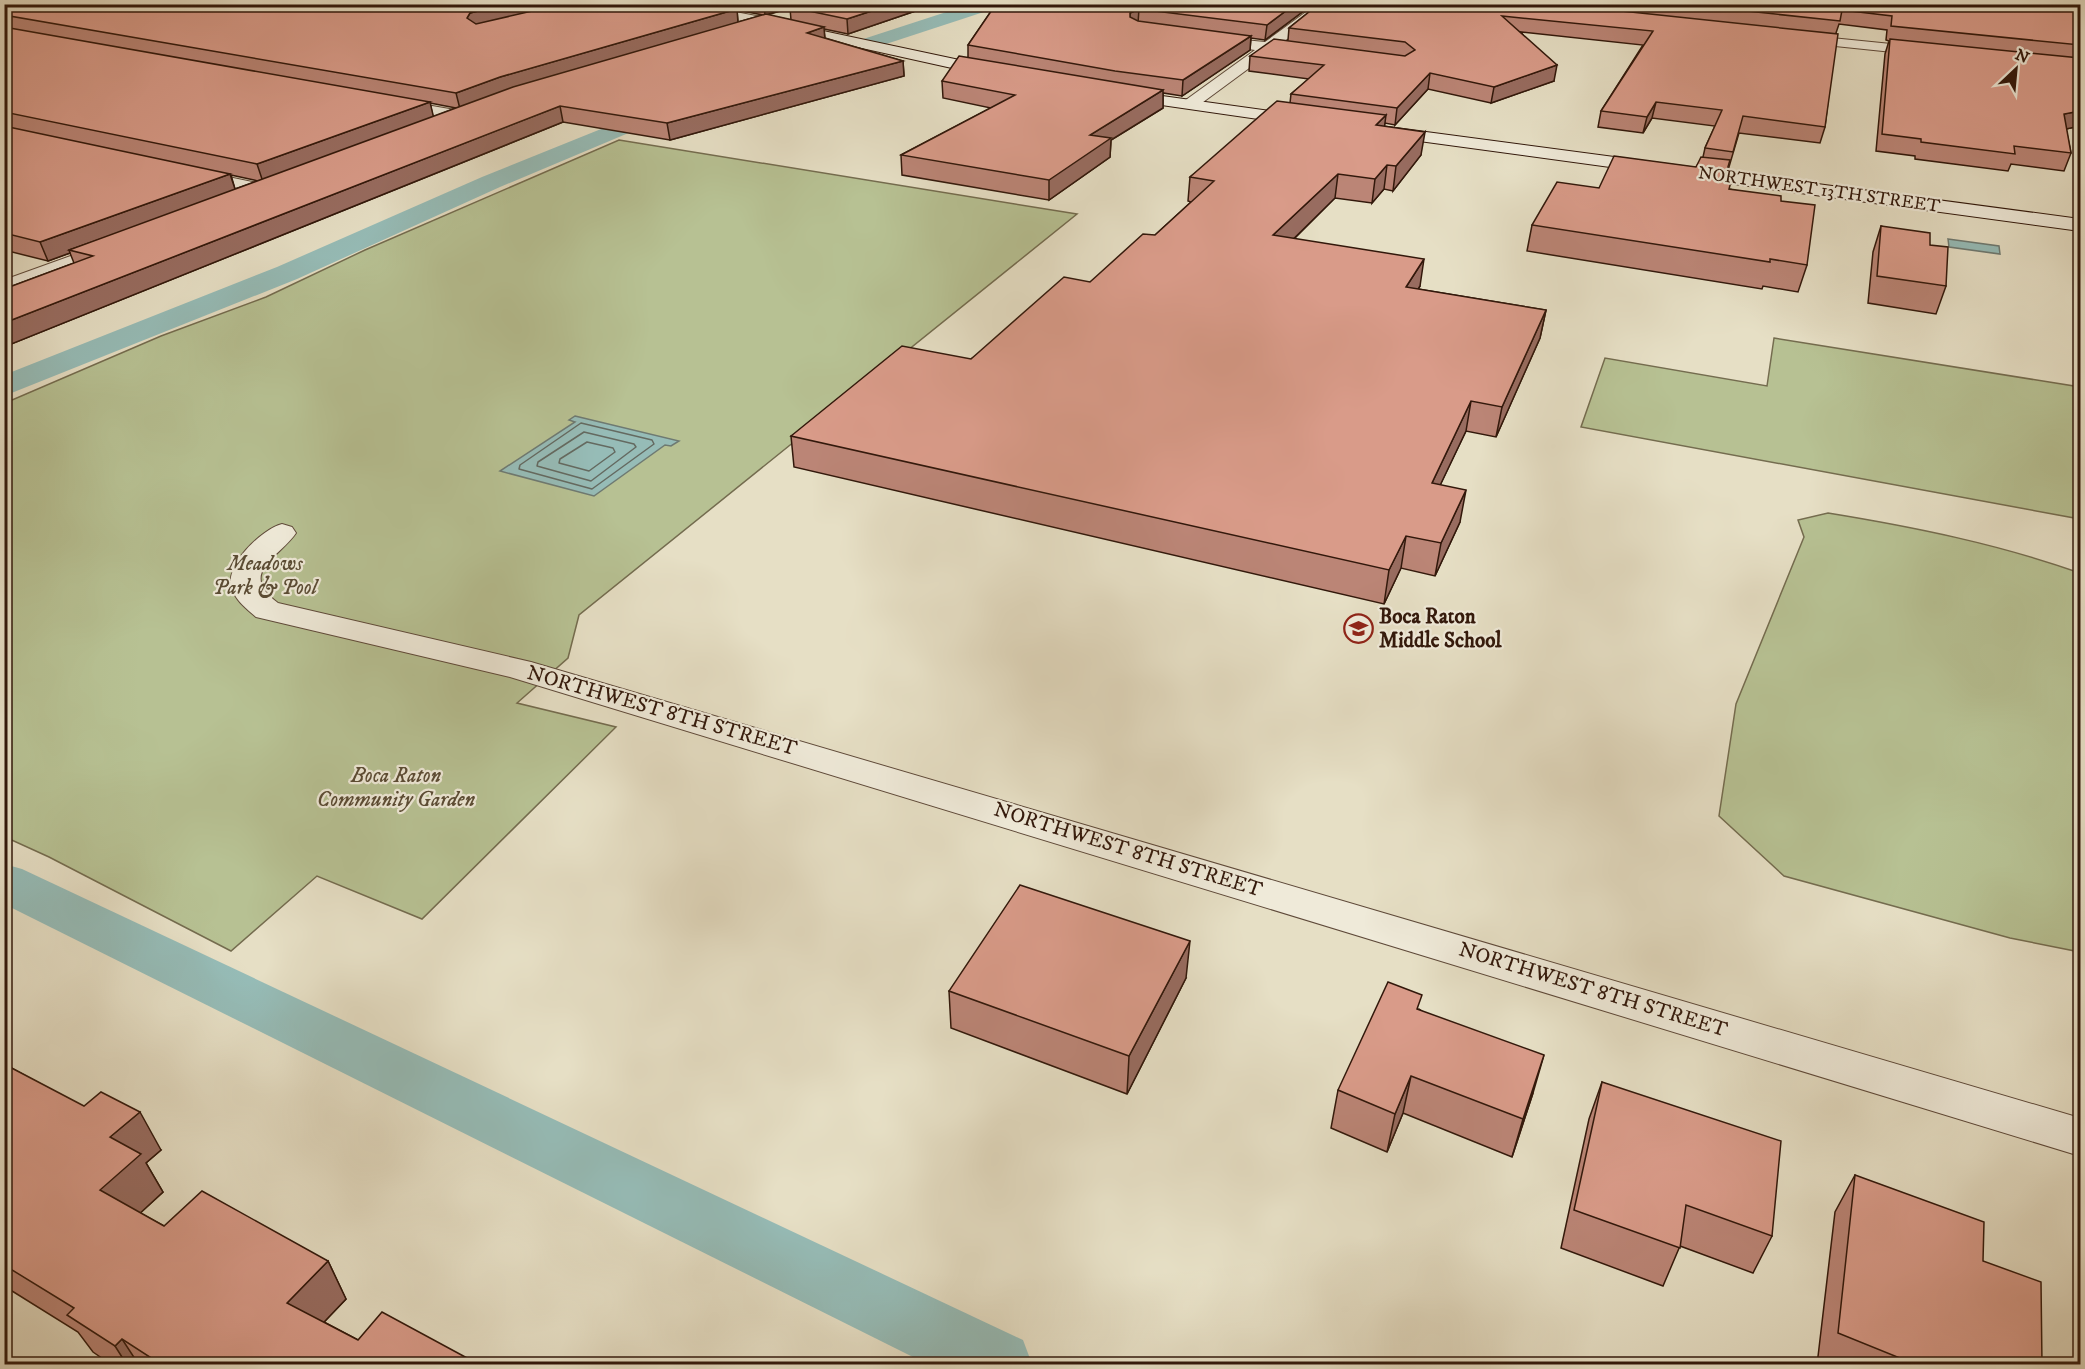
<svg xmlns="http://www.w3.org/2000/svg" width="2085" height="1369" viewBox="0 0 2085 1369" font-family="'IM FELL DW Pica',serif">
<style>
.green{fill:#b7c193;stroke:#746c4f;stroke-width:1.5}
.water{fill:#96bcb7;stroke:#6e7a72;stroke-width:1.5}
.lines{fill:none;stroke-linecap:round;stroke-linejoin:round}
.shore{stroke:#646a61;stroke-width:1.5}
.canal{fill:#96bcb7;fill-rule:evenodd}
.street-casing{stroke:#5f4a3a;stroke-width:2}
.secondary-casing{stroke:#32180b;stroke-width:2}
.street{fill:#efead9;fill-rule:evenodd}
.secondary{fill:#efead9;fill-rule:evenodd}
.wall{fill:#bb8576;stroke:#32180b;stroke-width:1.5;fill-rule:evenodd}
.shaded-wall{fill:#986c60;stroke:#32180b;stroke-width:1.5}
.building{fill:#d99b89;stroke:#32180b;stroke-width:1.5}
.labels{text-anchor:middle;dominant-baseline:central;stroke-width:4.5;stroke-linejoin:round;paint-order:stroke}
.far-street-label{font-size:18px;fill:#32180b;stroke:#efead9}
.park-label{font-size:21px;font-style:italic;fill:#5a4b34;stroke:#efead9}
.poi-label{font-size:21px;font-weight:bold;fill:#32180b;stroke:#efead9;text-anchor:start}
.street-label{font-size:21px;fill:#32180b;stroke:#efead9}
</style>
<rect width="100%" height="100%" fill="#e6dfc5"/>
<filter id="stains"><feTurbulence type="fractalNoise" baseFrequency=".00333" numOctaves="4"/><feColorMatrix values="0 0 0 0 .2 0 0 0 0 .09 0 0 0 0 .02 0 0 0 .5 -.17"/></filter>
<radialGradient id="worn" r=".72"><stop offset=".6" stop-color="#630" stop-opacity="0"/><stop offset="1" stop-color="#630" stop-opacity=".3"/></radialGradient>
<g class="green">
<path d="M619,140L1077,214L579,615L568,658L517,703L616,727L422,919L317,876L231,951L49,857L5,837V403L161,336L266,297L365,250Z"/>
<path d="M1774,338L2080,387V519L1581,427L1605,358L1767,386Z"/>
<path d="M1828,513C1914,527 1998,544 2080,573V952L2010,938L1784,876L1719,816L1736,704L1804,537L1798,520Z"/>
</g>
<g class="water">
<path d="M1948,239L1999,246L2000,254L1949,247Z"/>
<path d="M575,416L679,441L671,446L665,445L594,496L500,471L575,422L569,420Z"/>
</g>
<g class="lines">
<g class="shore">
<path d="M581,423L652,440L654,444L592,489L519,469L520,465Z"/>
<path d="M584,432L634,444L636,447L591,481L537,466L538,462Z"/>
<path d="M587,442L613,448L615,452L589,471L559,463L560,459Z"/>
</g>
<g class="canal">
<path d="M971,4H998L996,8L825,64H811L808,60L811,56Z"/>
<path d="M668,102L676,103L679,108L676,113L500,187L297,279L4,396V375L277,267L482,177Z"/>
<path d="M4,864L22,869L1023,1340L1032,1364H927L4,904Z"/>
</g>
<defs>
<g id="street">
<path d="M664,4H694L766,18L773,22L766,26L670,8Z"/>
<path d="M1317,4H1332L1281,44L1311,49L1313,52L1311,55L1271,52L1195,108H1183L1181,105L1183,102L1255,50L1201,42L1199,39L1201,36L1265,42Z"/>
<path d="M1792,34L1931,48L1938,52L1931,56L1787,41L1785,38L1787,35Z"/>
<path d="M386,98L461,111L469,116L461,121L380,106L378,103Z"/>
<path d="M190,169L271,186L273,190L271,194L264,196L184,178L181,174L184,170Z"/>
<path d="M115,240L122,242L125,246L122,250L4,294V280Z"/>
<path d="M282,524L292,527L296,533C279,558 237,573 278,603L531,662L2080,1118V1156L510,677L256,617C247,609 236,601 232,589C223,566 262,529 282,524Z"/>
</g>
<g id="secondary">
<path d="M781,22L997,68L1005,73L997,78L776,29L774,26Z"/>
<path d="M1119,90L1306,116L1314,121L1306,126L1113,98L1111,95L1113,92Z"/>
<path d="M1381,126L2080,219V231L1375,135L1372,131L1375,127Z"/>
</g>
</defs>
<use href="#street" class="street-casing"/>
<use href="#secondary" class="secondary-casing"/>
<use href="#street" class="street"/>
<use href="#secondary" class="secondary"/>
</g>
<g class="wall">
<path d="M4,4H936L848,34L824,29L825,38L903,61L904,76L670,140L563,122L4,347V289L74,263L70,253L48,261L4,250ZM790,8L791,20L767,15ZM737,10L763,15L738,22ZM430,103L456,108L433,117ZM231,175L254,180L258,181L235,189Z"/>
<path d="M996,4H1313L1265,40L1251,38L1250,50L1182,96L1163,93V108L1111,140L1110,157L1049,200L902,175L901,155L991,108L943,98L942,81L968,57V45Z"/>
<path d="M1319,4H2080V126L2066,129L2071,153L2064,171L2011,164L2008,171L1915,159V156L1876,151L1885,54L1889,41L1886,40L1887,30L1839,24L1836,33L1825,127L1820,143L1739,133L1726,177L1729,189L1781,201L1807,265L1798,292L1763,286L1762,289L1527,251L1532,225L1599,188L1696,167L1703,157L1705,148L1715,126L1652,118L1643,133L1598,127L1601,111L1643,45L1521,32L1554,81L1491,103L1428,89L1395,125L1385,123L1384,126L1421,155L1393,191L1384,189L1372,203L1335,198L1294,239L1420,286L1418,289L1546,310L1540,338L1496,437L1466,431L1440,485L1460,522L1435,576L1401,568L1384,604L794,467L791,436L971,359L1090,282L1155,235L1191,202L1188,201L1190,177L1290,103L1291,94L1309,79L1249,71L1250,56L1288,40L1289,28Z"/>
<path d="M1881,226L1930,245L1946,286L1936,314L1868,303L1873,252Z"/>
<path d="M1186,978L1127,1094L951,1028L949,991Z"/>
<path d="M1419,1009L1533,1093L1512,1157L1403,1113L1387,1152L1331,1128L1338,1090Z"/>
<path d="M4,1064L161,1150L146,1163L163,1192L140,1213L164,1226L328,1261L346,1299L324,1322L358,1340L480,1365H112L93,1352L78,1332L4,1286Z"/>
<path d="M1602,1082L1772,1236L1753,1273L1680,1246L1663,1286L1561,1248L1589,1119Z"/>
<path d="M1855,1175L1983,1261L2042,1365H1817L1835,1212Z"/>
</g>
<g class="shaded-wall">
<path d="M506,4H551L470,33L467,18L470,13Z"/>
<path d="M764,4H804L790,7V8L765,15Z"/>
<path d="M893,4H936L848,34L847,19Z"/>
<path d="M1295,4H1313L1265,40L1267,25Z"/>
<path d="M737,9L738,23L460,109L456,93L500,77Z"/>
<path d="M1139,9L1138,23L1130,27V13Z"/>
<path d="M824,27L825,42L807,33Z"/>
<path d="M1251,36L1250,50L1182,96L1183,80Z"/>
<path d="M903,61L904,76L670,140L667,123Z"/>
<path d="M1557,65L1554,81L1491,103L1494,87Z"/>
<path d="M1430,73L1428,89L1395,125L1397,108Z"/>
<path d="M1163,90V108L1111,140L1110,157L1049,200V180L1090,135Z"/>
<path d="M430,102L434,119L263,182L257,164Z"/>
<path d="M1656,102L1652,118L1643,133L1647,117Z"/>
<path d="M560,106L563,122L4,347V323Z"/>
<path d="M2080,111V126L2057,131L2064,114Z"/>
<path d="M1386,115L1383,138L1376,125Z"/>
<path d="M1425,132L1421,155L1393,191L1396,166Z"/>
<path d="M1387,165L1384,189L1372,203L1375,179Z"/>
<path d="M230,174L236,192L69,250L70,253L48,261L40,242Z"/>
<path d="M1338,174L1335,198L1271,261L1273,235Z"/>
<path d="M1424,259L1420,286L1402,315L1406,287Z"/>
<path d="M1546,310L1540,338L1496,437L1502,407Z"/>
<path d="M1471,401L1466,431L1426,515L1432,483Z"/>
<path d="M1466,490L1460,522L1435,576L1441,543Z"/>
<path d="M1406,536L1401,568L1384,604L1389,570Z"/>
<path d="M1190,941L1186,978L1127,1094L1129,1056Z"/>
<path d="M1544,1055L1533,1093L1512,1157L1523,1119Z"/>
<path d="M1411,1076L1403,1113L1387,1152L1395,1114Z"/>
<path d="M140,1112L161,1150L146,1163L163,1192L124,1228L100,1190L110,1137Z"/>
<path d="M328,1261L346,1299L307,1340L287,1303Z"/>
<path d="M122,1339L139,1365H127L115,1346Z"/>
</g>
<g class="building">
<path d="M4,4H506L470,13L467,18L476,24L532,11L548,4H711L737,9L500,77L456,93L4,15Z"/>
<path d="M799,4H893L847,19L790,7Z"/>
<path d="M996,4H1295L1267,25L1139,9L1130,13V17L1138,21L1251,36L1183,80L1115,71L968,45Z"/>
<path d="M1319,4H1555L1838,34L1825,127L1743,116L1733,152L1705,148L1722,110L1656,102L1647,117L1601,111L1653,31L1502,16L1557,65L1494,87L1430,73L1397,108L1291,94L1324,65L1250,56L1274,39L1405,56L1415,50L1405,42L1289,28Z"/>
<path d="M1681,4H2057L2080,7V45L1891,26L1892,16L1842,10L1840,21Z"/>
<path d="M766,14L824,27L807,33L903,61L667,123L560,106L4,323V289L93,256L69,250L513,87Z"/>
<path d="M4,27L430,102L257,164L4,112Z"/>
<path d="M1890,39L2080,58V111L2064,114L2071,153L2014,146L2015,154L1921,142V139L1882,134Z"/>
<path d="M959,56L1163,90L1090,135L1111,138L1049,180L901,155L1015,95L942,81Z"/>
<path d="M1277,101L1386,115L1376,125L1425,132L1396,166L1387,165L1375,179L1338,174L1273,235L1424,259L1406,287L1546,310L1502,407L1471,401L1432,483L1466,490L1441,543L1406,536L1389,570L791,436L902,346L971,359L1064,277L1090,282L1143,234L1155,235L1214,181L1190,177Z"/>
<path d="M4,126L230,174L40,242L4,233Z"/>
<path d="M1614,156L1696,167L1701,157L1730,160L1725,177L1732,178L1729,189L1781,196V201L1815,205L1807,265L1770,259V262L1532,225L1557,182L1599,188Z"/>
<path d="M1881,226L1930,233V245L1948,247L1946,286L1877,276Z"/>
<path d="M1020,885L1190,941L1129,1056L949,991Z"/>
<path d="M1388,982L1422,995L1417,1009L1544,1055L1523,1119L1411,1076L1395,1114L1338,1090Z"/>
<path d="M4,1064L84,1106L101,1092L140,1112L110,1137L141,1154L100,1190L164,1226L202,1191L328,1261L287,1303L358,1340L382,1312L480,1365H162L122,1339L115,1346L67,1315L74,1308L4,1265Z"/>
<path d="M1602,1082L1781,1141L1772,1236L1686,1205L1680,1248L1574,1210Z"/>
<path d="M1855,1175L1984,1222L1983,1261L2041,1282L2042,1365H1917L1838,1333Z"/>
</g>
<defs>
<symbol id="school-ring" viewBox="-11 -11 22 22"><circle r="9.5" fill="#efead9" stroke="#8f2418" stroke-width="1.5"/><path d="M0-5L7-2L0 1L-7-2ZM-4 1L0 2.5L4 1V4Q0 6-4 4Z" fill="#8f2418"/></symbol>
</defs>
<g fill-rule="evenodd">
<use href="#school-ring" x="1342" y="612" width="33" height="33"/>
</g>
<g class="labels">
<g class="far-street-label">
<text transform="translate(1819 190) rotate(8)">NORTHWEST 13TH STREET</text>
</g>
<g class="park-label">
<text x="265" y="564">Meadows<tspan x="265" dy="24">Park &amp; Pool</tspan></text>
<text x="396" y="776">Boca Raton<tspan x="396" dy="24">Community Garden</tspan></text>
</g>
<g class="poi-label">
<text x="1379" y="617">Boca Raton<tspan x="1379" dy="24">Middle School</tspan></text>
</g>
<g class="street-label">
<text transform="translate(662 711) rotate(16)">NORTHWEST 8TH STREET</text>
<text transform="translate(1128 850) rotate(17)">NORTHWEST 8TH STREET</text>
<text transform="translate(1593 990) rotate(17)">NORTHWEST 8TH STREET</text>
</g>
</g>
<rect width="2085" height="1369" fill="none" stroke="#e6dfc5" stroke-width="24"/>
<rect x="6" y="6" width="2073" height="1357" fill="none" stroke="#32180b" stroke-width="3"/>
<rect x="12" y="12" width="2061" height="1345" fill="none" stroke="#32180b" stroke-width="1.5"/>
<g transform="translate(2016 69) rotate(26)" stroke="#efead9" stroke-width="4.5" paint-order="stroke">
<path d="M0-4.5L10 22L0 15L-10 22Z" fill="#32180b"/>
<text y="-9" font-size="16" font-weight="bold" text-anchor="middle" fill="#32180b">N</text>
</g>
<rect width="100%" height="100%" filter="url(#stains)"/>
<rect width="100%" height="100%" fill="url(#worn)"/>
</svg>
